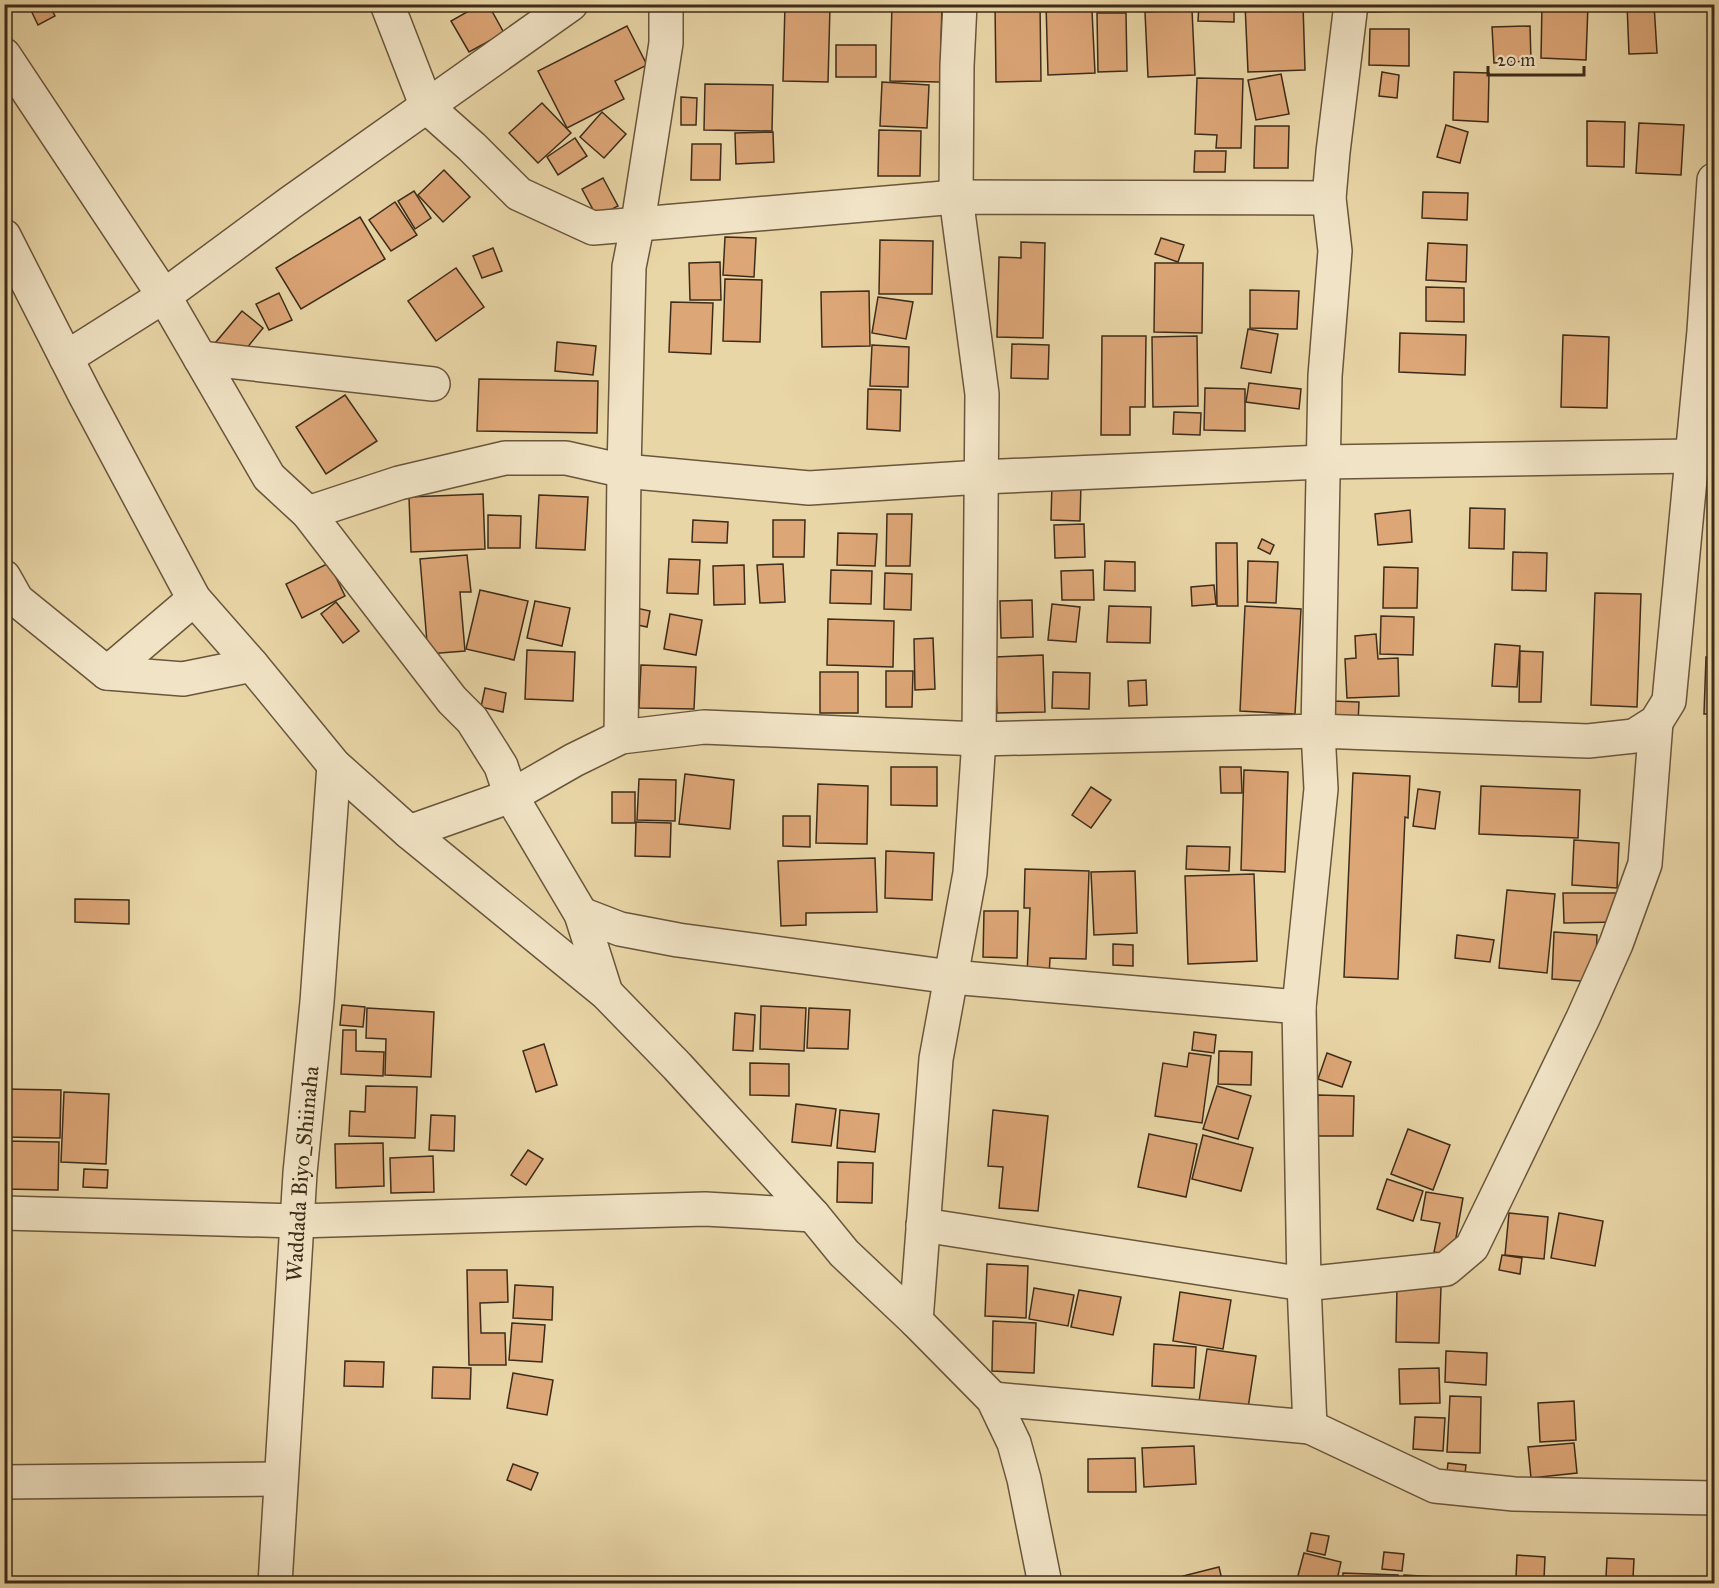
<svg xmlns="http://www.w3.org/2000/svg" width="1719" height="1588" viewBox="0 0 1719 1588" font-family="'IM FELL Great Primer',serif">
<style>
.building{fill:#dda677;stroke:#3e2c19;stroke-width:1.5}
.lines{fill:none;stroke-linecap:round;stroke-linejoin:round}
.minor-casing{stroke:#69563c;stroke-width:36}
.minor{stroke:#f1e4c6;stroke-width:33}
.labels{text-anchor:middle;dominant-baseline:central;stroke-width:4.5;stroke-linejoin:round;paint-order:stroke}
.street-label{font-size:22px;fill:#3e2c19;stroke:#f1e4c6}
</style>
<rect width="100%" height="100%" fill="#e9d6a7"/>
<filter id="stains"><feTurbulence type="fractalNoise" baseFrequency=".00333" numOctaves="4"/><feColorMatrix values="0 0 0 0 .2 0 0 0 0 .09 0 0 0 0 .02 0 0 0 .5 -.17"/></filter>
<radialGradient id="worn" r=".72"><stop offset=".6" stop-color="#630" stop-opacity="0"/><stop offset="1" stop-color="#630" stop-opacity=".3"/></radialGradient>
<g class="building">
<path d="M28,4H49L55,16L38,25Z"/>
<path d="M481,4H488L504,33L469,52L451,21Z"/>
<path d="M892,4H942L940,82L890,81Z"/>
<path d="M995,4H1040L1041,81L996,82Z"/>
<path d="M1046,4H1066V11H1092L1095,73L1048,75Z"/>
<path d="M1199,4H1234V22L1198,21Z"/>
<path d="M1245,4H1303L1305,70L1248,72Z"/>
<path d="M1368,4H1407V11L1369,12Z"/>
<path d="M1493,4H1524L1523,9H1492Z"/>
<path d="M1542,4H1588L1586,60L1541,58Z"/>
<path d="M1627,4H1654L1657,53L1629,54Z"/>
<path d="M785,5L830,7L828,82L783,81Z"/>
<path d="M1192,10L1195,75L1148,77L1145,12Z"/>
<path d="M1097,13H1126L1127,71L1098,72Z"/>
<path d="M627,26L647,65L615,81L624,99L567,128L538,71Z"/>
<path d="M1530,26L1531,61L1494,63L1492,27Z"/>
<path d="M1370,29H1409V66L1369,65Z"/>
<rect x="836" y="45" width="40" height="32"/>
<path d="M1382,72L1399,75L1397,98L1379,96Z"/>
<path d="M1454,72L1489,73L1488,122L1453,120Z"/>
<path d="M1281,74L1289,114L1256,120L1248,80Z"/>
<path d="M1197,78L1243,79L1241,148H1216L1217,135L1195,134Z"/>
<path d="M882,82L929,85L927,128L880,126Z"/>
<path d="M705,84L773,85L772,131L704,130Z"/>
<path d="M681,97L697,98L696,125H681Z"/>
<path d="M542,103L571,133L538,163L509,133Z"/>
<path d="M602,112L626,134L604,158L580,137Z"/>
<path d="M1587,121L1625,122L1624,167L1587,166Z"/>
<path d="M1639,123L1684,125L1681,175L1636,173Z"/>
<path d="M1446,125L1468,132L1460,163L1437,157Z"/>
<path d="M1255,126H1289L1288,168H1254Z"/>
<path d="M879,130L921,131L920,176H878Z"/>
<path d="M773,132L774,162L736,164L735,133Z"/>
<path d="M575,138L587,156L558,175L547,157Z"/>
<path d="M692,144H721L720,180H691Z"/>
<path d="M1195,151H1226L1225,172H1194Z"/>
<path d="M444,170L470,197L443,222L418,195Z"/>
<path d="M603,178L618,206L597,217L582,189Z"/>
<path d="M414,191L431,218L415,229L398,201Z"/>
<path d="M1423,192L1468,193L1467,220L1422,218Z"/>
<path d="M395,202L417,235L391,251L369,220Z"/>
<path d="M360,217L385,259L301,309L276,268Z"/>
<path d="M725,237L756,238L754,277L723,275Z"/>
<path d="M1161,238L1184,245L1178,262L1155,254Z"/>
<path d="M880,240L933,241L932,294H879Z"/>
<path d="M1021,242L1045,243L1043,338L997,337L999,257L1021,258Z"/>
<path d="M1428,243L1467,245L1466,282L1426,280Z"/>
<path d="M493,248L502,271L482,278L473,256Z"/>
<path d="M720,262L721,300H690L689,263Z"/>
<path d="M1155,263H1203L1202,333L1154,332Z"/>
<path d="M456,268L484,307L436,341L408,301Z"/>
<path d="M725,279L762,280L760,342L723,341Z"/>
<path d="M1426,287L1464,288V322L1426,321Z"/>
<path d="M1250,290L1299,291L1297,329L1250,328Z"/>
<path d="M869,291L870,346L822,347L821,292Z"/>
<path d="M279,293L292,320L269,330L256,304Z"/>
<path d="M4,294L9,321H4Z"/>
<path d="M878,297L913,302L906,339L872,333Z"/>
<path d="M671,302L713,303L711,354L669,352Z"/>
<path d="M242,311L263,328L238,359L216,342Z"/>
<path d="M1248,329L1278,334L1271,373L1241,368Z"/>
<path d="M1400,333L1466,335L1465,375L1399,372Z"/>
<path d="M1563,335L1609,337L1607,408L1561,407Z"/>
<path d="M1102,336H1146L1145,407H1130V435H1101Z"/>
<path d="M1197,336L1198,406L1153,407L1152,337Z"/>
<path d="M557,342L596,346L593,375L555,371Z"/>
<path d="M1012,344L1049,345L1048,379L1011,378Z"/>
<path d="M872,345L909,347L908,387L870,386Z"/>
<path d="M479,379L598,381L597,433L477,431Z"/>
<path d="M1249,383L1301,389L1299,409L1246,402Z"/>
<path d="M1205,388L1245,389V431L1204,430Z"/>
<path d="M868,389L901,390L900,431L867,429Z"/>
<path d="M345,395L377,441L326,474L296,427Z"/>
<path d="M1174,412L1201,413L1200,435L1173,434Z"/>
<path d="M1052,483L1081,484L1080,521L1051,520Z"/>
<path d="M483,494L485,549L411,552L409,497Z"/>
<path d="M539,495L588,497L585,550L536,548Z"/>
<path d="M1470,508L1505,509L1504,549L1469,548Z"/>
<path d="M1410,510L1412,542L1378,545L1375,514Z"/>
<path d="M887,514H912L910,566H886Z"/>
<path d="M488,515L521,516L520,548H488Z"/>
<path d="M693,520L728,522L727,543L692,542Z"/>
<path d="M773,520H805L804,557H773Z"/>
<path d="M1084,524L1085,557L1055,558L1054,525Z"/>
<path d="M838,533L877,534L875,566L837,565Z"/>
<path d="M1262,539L1274,545L1270,554L1258,548Z"/>
<path d="M1216,543H1237L1238,606H1217Z"/>
<path d="M1714,547V591H1712Z"/>
<path d="M1513,552L1547,553L1546,591L1512,590Z"/>
<path d="M467,555L471,592H460L465,651L428,654L420,559Z"/>
<path d="M669,559L700,560L698,594L667,593Z"/>
<path d="M1105,561L1135,562V591L1104,590Z"/>
<path d="M1248,561L1278,562L1276,603L1247,602Z"/>
<path d="M329,563L345,596L302,618L286,584Z"/>
<path d="M783,564L785,602L760,603L757,565Z"/>
<path d="M744,565L745,604L714,605L713,566Z"/>
<path d="M1384,567L1418,568L1417,608H1383Z"/>
<path d="M831,570L872,571L871,604L830,603Z"/>
<path d="M1093,570L1094,600H1062L1061,571Z"/>
<path d="M885,573L912,574L911,610L884,609Z"/>
<path d="M1214,585L1216,604L1192,606L1191,587Z"/>
<path d="M480,590L528,601L514,660L466,649Z"/>
<path d="M1595,593L1641,594L1637,707L1591,705Z"/>
<path d="M1032,600L1033,637L1001,638L1000,601Z"/>
<path d="M535,601L570,608L562,646L527,638Z"/>
<path d="M336,602L359,631L343,643L321,614Z"/>
<path d="M1052,604L1080,607L1076,642L1048,640Z"/>
<path d="M627,606L650,611L647,627L624,622Z"/>
<path d="M1109,606L1151,607L1150,643L1107,642Z"/>
<path d="M1245,606L1301,609L1295,714L1240,711Z"/>
<path d="M670,614L702,620L696,655L664,649Z"/>
<path d="M1381,616L1414,617L1413,655L1380,654Z"/>
<path d="M828,619L894,621L893,667L827,665Z"/>
<path d="M1376,634L1378,659L1398,658L1399,696L1347,698L1345,659L1356,658L1355,636Z"/>
<path d="M933,638L935,689L915,690L914,639Z"/>
<path d="M1495,644L1520,646L1517,687L1492,686Z"/>
<path d="M527,650L575,652L573,701L525,699Z"/>
<path d="M1520,651L1543,652L1541,702H1519Z"/>
<path d="M1043,655L1045,712L997,713L995,657Z"/>
<path d="M1706,657H1714V714H1704Z"/>
<path d="M641,665L696,667L694,709L639,708Z"/>
<path d="M886,671H913L912,707H886Z"/>
<rect x="820" y="672" width="38" height="41"/>
<path d="M1053,672L1090,673L1089,709L1052,708Z"/>
<path d="M1146,680L1147,705L1129,706L1128,681Z"/>
<path d="M485,688L506,693L503,712L481,707Z"/>
<path d="M1331,701L1359,702L1358,723L1330,722Z"/>
<path d="M891,767H937V806L891,805Z"/>
<path d="M1220,767H1241L1242,793H1221Z"/>
<path d="M1244,770L1288,772L1285,872L1241,870Z"/>
<path d="M1353,773L1410,776L1408,818L1405,817L1398,979L1344,977Z"/>
<path d="M685,774L734,780L730,829L679,824Z"/>
<path d="M639,779L676,780L675,821L637,820Z"/>
<path d="M818,784L868,786L867,844L816,843Z"/>
<path d="M1481,786L1580,790L1578,838L1479,834Z"/>
<path d="M1091,787L1111,800L1091,828L1072,815Z"/>
<path d="M1418,789L1440,792L1435,829L1413,826Z"/>
<rect x="612" y="792" width="23" height="31"/>
<path d="M783,816H810V847L783,846Z"/>
<path d="M636,822L671,823L670,857L635,856Z"/>
<path d="M1574,840L1619,843L1617,888L1572,885Z"/>
<path d="M1187,846L1230,847L1229,871L1186,869Z"/>
<path d="M886,851L934,853L932,900L885,898Z"/>
<path d="M875,858L877,912L806,913V925L781,926L778,861Z"/>
<path d="M1025,869L1089,871L1086,959L1050,958L1049,976L1027,975L1030,908H1024Z"/>
<path d="M1135,871L1137,933L1094,935L1091,872Z"/>
<path d="M1254,874L1257,961L1188,964L1185,876Z"/>
<path d="M1507,890L1555,894L1547,973L1499,968Z"/>
<path d="M1563,893H1618V922L1564,923Z"/>
<path d="M75,899L129,900V924L75,922Z"/>
<path d="M984,911H1018L1017,958L983,957Z"/>
<path d="M1554,932L1597,935L1595,982L1552,979Z"/>
<path d="M1457,935L1494,940L1490,962L1455,958Z"/>
<path d="M1113,944L1133,945V966L1113,965Z"/>
<path d="M342,1005L365,1007L363,1027L340,1025Z"/>
<path d="M761,1006L806,1008L804,1051L760,1049Z"/>
<path d="M367,1008L434,1012L431,1077L385,1075L386,1039L366,1038Z"/>
<path d="M809,1008L850,1010L848,1049L807,1048Z"/>
<path d="M735,1013L755,1015L753,1051L733,1050Z"/>
<path d="M343,1030H356V1051L384,1052L383,1076L341,1074Z"/>
<path d="M1194,1032L1216,1035L1214,1053L1192,1050Z"/>
<path d="M544,1044L557,1085L536,1092L523,1051Z"/>
<path d="M1219,1051L1252,1052L1251,1085L1218,1084Z"/>
<path d="M1189,1053L1211,1056L1202,1123L1155,1116L1163,1063L1187,1067Z"/>
<path d="M1327,1053L1351,1062L1342,1087L1318,1079Z"/>
<path d="M750,1063L789,1064V1096L750,1095Z"/>
<path d="M366,1086L417,1087L415,1138L349,1136L350,1111L365,1112Z"/>
<path d="M1217,1086L1251,1096L1238,1139L1203,1129Z"/>
<path d="M4,1089L61,1090L60,1138L4,1137Z"/>
<path d="M64,1092L109,1094L106,1164L61,1162Z"/>
<path d="M1318,1095L1354,1096L1353,1136H1317Z"/>
<path d="M796,1104L836,1109L831,1146L792,1142Z"/>
<path d="M840,1110L879,1114L875,1152L837,1148Z"/>
<path d="M993,1110L1048,1116L1038,1211L999,1208L1003,1167L988,1166Z"/>
<path d="M431,1115L455,1116L454,1151L429,1150Z"/>
<path d="M1408,1129L1450,1145L1433,1190L1391,1174Z"/>
<path d="M1149,1134L1197,1144L1186,1197L1138,1187Z"/>
<path d="M1203,1135L1253,1148L1241,1191L1192,1179Z"/>
<path d="M4,1141L59,1142L58,1190L4,1189Z"/>
<path d="M383,1143L384,1186L336,1188L335,1144Z"/>
<path d="M528,1150L543,1159L526,1185L511,1175Z"/>
<path d="M433,1156L434,1192L391,1193L390,1158Z"/>
<path d="M838,1162L873,1163L872,1203L837,1202Z"/>
<path d="M84,1169L108,1170L107,1188L83,1187Z"/>
<path d="M1387,1179L1423,1191L1413,1221L1377,1209Z"/>
<path d="M1426,1192L1463,1198L1453,1255L1434,1252L1440,1223L1421,1220Z"/>
<path d="M1509,1213L1548,1217L1544,1259L1505,1255Z"/>
<path d="M1559,1213L1603,1221L1595,1266L1551,1258Z"/>
<path d="M1502,1255L1522,1258L1520,1274L1499,1270Z"/>
<path d="M987,1264L1028,1266L1026,1318L985,1316Z"/>
<path d="M467,1270H507L508,1302L480,1303L481,1333H505L506,1365H469Z"/>
<path d="M515,1285L553,1287L552,1320L513,1318Z"/>
<path d="M1397,1286L1441,1287L1439,1343L1396,1342Z"/>
<path d="M1034,1288L1074,1295L1068,1326L1029,1319Z"/>
<path d="M1079,1290L1121,1297L1113,1335L1071,1327Z"/>
<path d="M1180,1292L1231,1300L1223,1349L1173,1341Z"/>
<path d="M993,1321L1036,1323L1034,1373L992,1371Z"/>
<path d="M512,1323L545,1325L542,1362L509,1360Z"/>
<path d="M1154,1344L1196,1347L1194,1388L1152,1386Z"/>
<path d="M1207,1349L1256,1356L1248,1408L1199,1401Z"/>
<path d="M1446,1351L1487,1353L1486,1385L1445,1382Z"/>
<path d="M345,1361L384,1362L383,1387L344,1386Z"/>
<path d="M433,1367L471,1368L470,1399L432,1398Z"/>
<path d="M1439,1368L1440,1403L1400,1404L1399,1369Z"/>
<path d="M513,1373L553,1380L547,1415L507,1408Z"/>
<path d="M1450,1396L1481,1397L1480,1453L1447,1452Z"/>
<path d="M1574,1401L1576,1440L1540,1442L1538,1403Z"/>
<path d="M1415,1417L1445,1418L1443,1451L1413,1449Z"/>
<path d="M1574,1443L1577,1473L1531,1478L1528,1447Z"/>
<path d="M1194,1446L1196,1484L1144,1487L1142,1448Z"/>
<path d="M1135,1458L1136,1492H1088V1459Z"/>
<path d="M1448,1463L1466,1465L1463,1491L1445,1489Z"/>
<path d="M513,1464L538,1473L531,1490L507,1480Z"/>
<path d="M1311,1533L1329,1536L1325,1555L1307,1551Z"/>
<path d="M1384,1552L1404,1554L1402,1571L1382,1569Z"/>
<path d="M1304,1553L1341,1562L1336,1584L1296,1583Z"/>
<path d="M1517,1555L1545,1557L1544,1579L1516,1577Z"/>
<path d="M1607,1558L1634,1559L1633,1578L1606,1577Z"/>
<path d="M1219,1567L1223,1584H1185L1183,1576Z"/>
<path d="M1343,1573L1398,1575V1584H1343Z"/>
<path d="M1404,1575L1437,1577L1436,1584H1403Z"/>
<path d="M1522,1578L1558,1584H1522Z"/>
</g>
<g class="lines">
<defs>
<g id="minor">
<path d="M387,4L427,107L472,147L519,194L593,228L956,197L1329,198"/>
<path d="M4,55L164,296L269,477L308,513L452,700L472,720L501,766L511,796L581,914L606,993"/>
<path d="M4,236L85,395L194,599L252,665L334,765L409,832L606,993L677,1066L813,1215L844,1253L916,1321L993,1399L1014,1443L1024,1479L1045,1584"/>
<path d="M66,358L164,296L290,203L571,4"/>
<path d="M200,358L433,384"/>
<path d="M308,513L399,483L505,458H566L624,471L809,488L981,477L1323,462L1691,456"/>
<path d="M4,577L17,600L107,673L183,679L252,665"/>
<path d="M107,673L194,599"/>
<path d="M1656,722L1645,864L1616,944L1583,1018L1472,1247L1446,1269L1304,1284L1310,1427L1435,1486L1514,1494L1714,1498"/>
<path d="M621,737L624,471L629,267L638,222L666,43V4"/>
<path d="M409,832L511,796L574,760L621,737L704,727L979,739L1318,731L1588,741L1634,736L1656,722L1669,701L1704,331L1714,180"/>
<path d="M581,914L620,929L678,940L951,977L1299,1007L1321,789L1318,731L1325,376L1335,251L1329,198L1333,152L1351,4"/>
<path d="M4,1213L297,1221L705,1209L813,1215"/>
<path d="M923,1225L1304,1284L1299,1007"/>
<path d="M916,1321L936,1059L970,873L979,739L982,394L956,197L957,66L960,4"/>
<path d="M993,1399L1310,1427"/>
<path d="M4,1482L281,1479"/>
<path id="s1" d="M275,1584L300,1173L317,1002L334,765"/>
</g>
</defs>
<use href="#minor" class="minor-casing"/>
<use href="#minor" class="minor"/>
</g>
<g class="labels">
<g class="street-label">
<text stroke="none"><textPath href="#s1" startOffset="411">Waddada Biyo_Shiinaha</textPath></text>
</g>
</g>
<rect width="1719" height="1588" fill="none" stroke="#e9d6a7" stroke-width="24"/>
<rect x="6" y="6" width="1707" height="1576" fill="none" stroke="#3e2c19" stroke-width="3"/>
<rect x="12" y="12" width="1695" height="1564" fill="none" stroke="#3e2c19" stroke-width="1.5"/>
<path d="M1488 66v9h96v-9" fill="none" stroke="#3e2c19" stroke-width="3"/>
<text x="1497" y="66" font-size="18" fill="#3e2c19" stroke="#f1e4c6" stroke-width="4.5" paint-order="stroke">20 m</text>
<rect width="100%" height="100%" filter="url(#stains)"/>
<rect width="100%" height="100%" fill="url(#worn)"/>
</svg>
